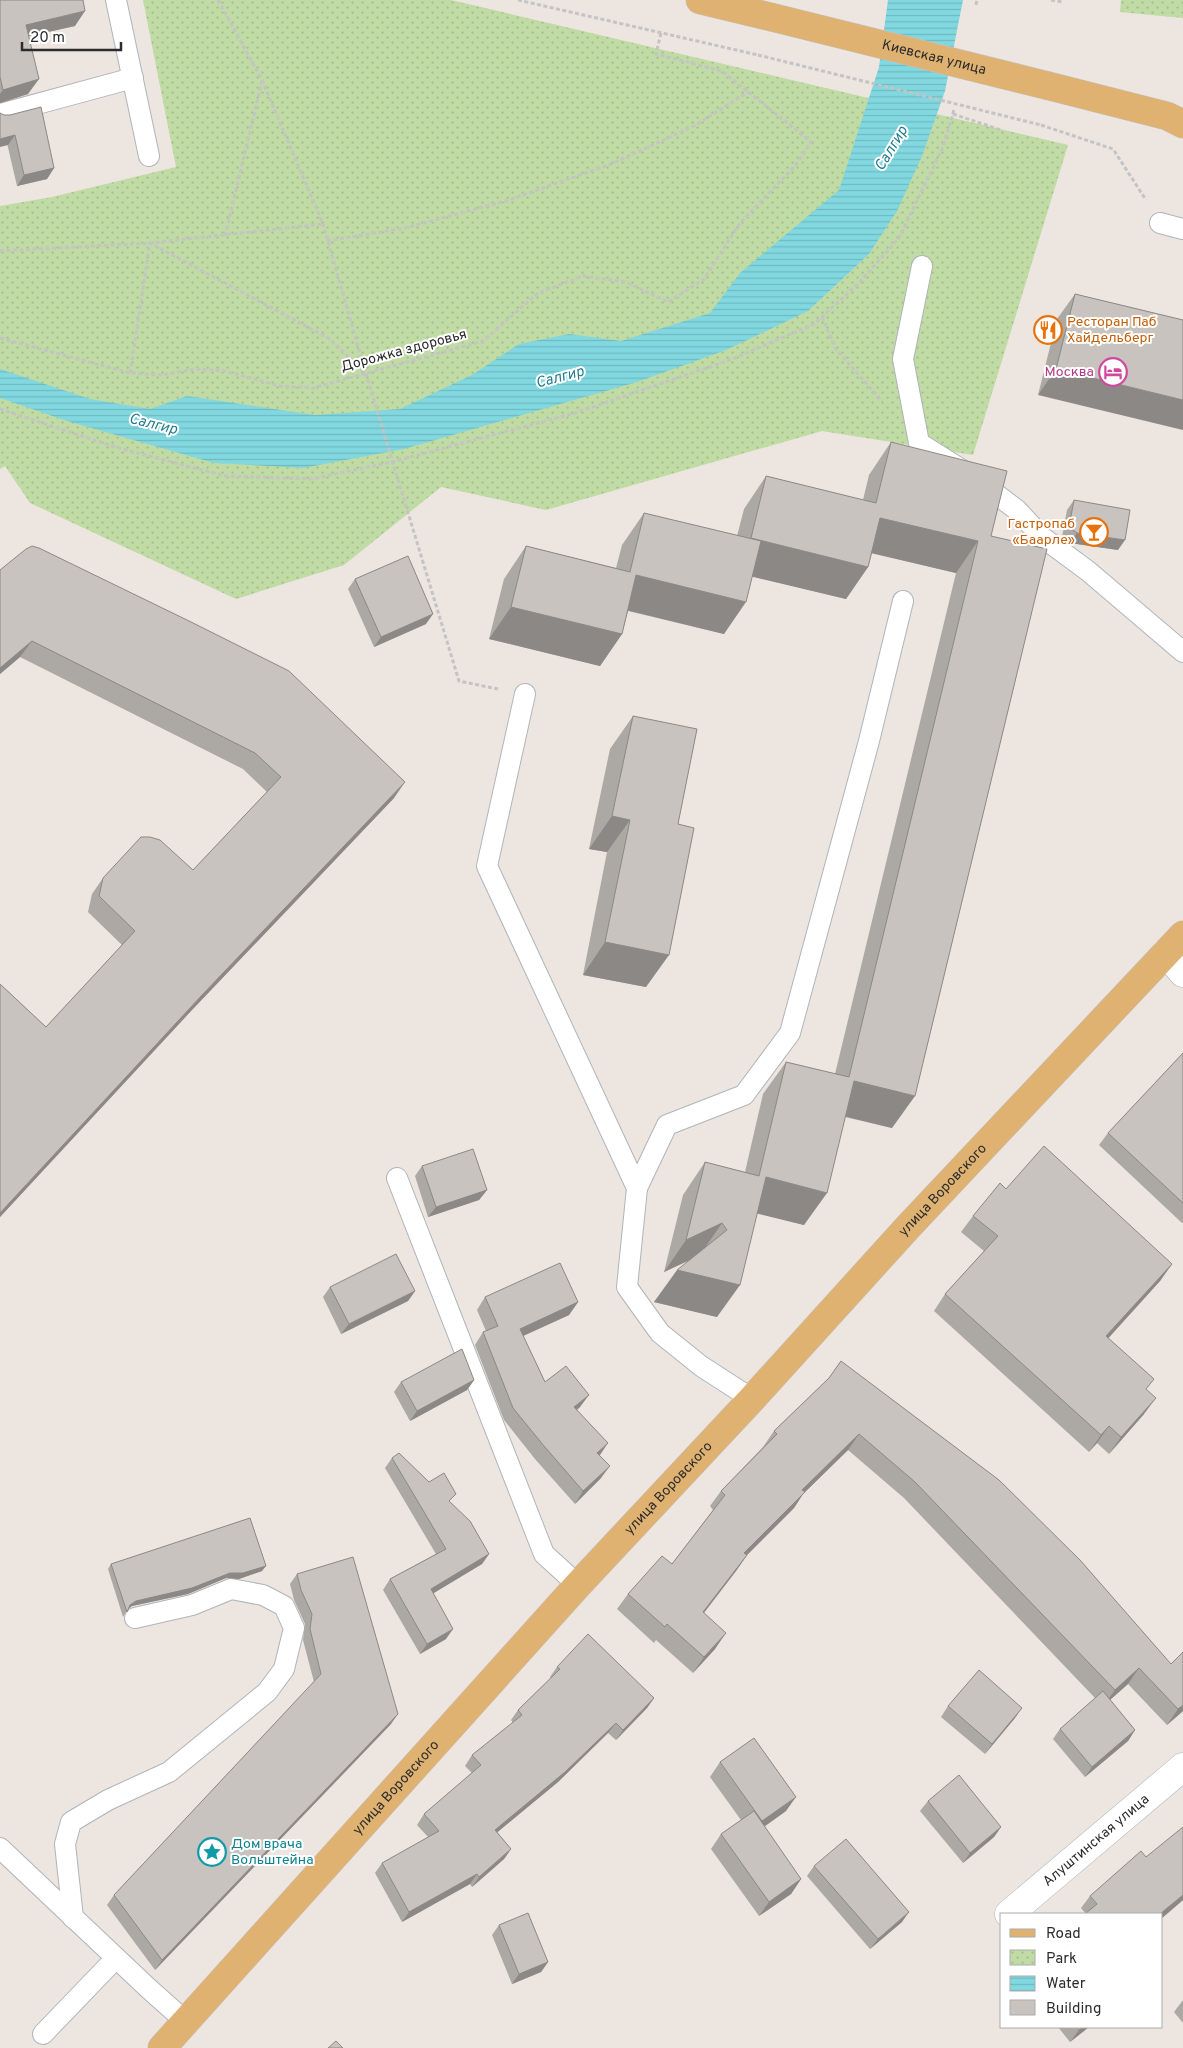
<svg xmlns="http://www.w3.org/2000/svg" width="1183" height="2048" viewBox="0 0 1183 2048" font-family="Overpass,sans-serif">
<style>
.park{fill:url(#park-dots)}
.water{fill:url(#water-rules)}
.lines{fill:none;stroke-linecap:round;stroke-linejoin:round}
.service-casing{stroke:#b0b4ba;stroke-width:22}
.minor-casing{stroke:#b0b4ba;stroke-width:29}
.primary-casing{stroke:#c4c4c4;stroke-width:29}
.path{stroke:#c4c4c4;stroke-width:3;stroke-dasharray:4 2.5;stroke-linecap:butt}
.service{stroke:#fff;stroke-width:20}
.minor{stroke:#fff;stroke-width:28}
.primary{stroke:#e0b271;stroke-width:28}
.primary-bridge-casing{stroke:#c4c4c4;stroke-width:29;stroke-linecap:butt}
.path-bridge{stroke:#c4c4c4;stroke-width:3;stroke-dasharray:4 2.5;stroke-linecap:butt}
.primary-bridge{stroke:#e0b271;stroke-width:28}
.wall{fill:#aca8a3}
.shaded-wall{fill:#8c8885}
.building{fill:#c8c3be;stroke:#8c8885}
.labels{text-anchor:middle;dominant-baseline:central;stroke-width:4;stroke-linejoin:round;paint-order:stroke}
.street-label{font-size:14px;fill:#2c2c2c;stroke:#fff}
.food-label{font-size:14px;fill:#c56008;stroke:#fff;text-anchor:start}
.hotel-label{font-size:14px;fill:#b23c85;stroke:#fff;text-anchor:end}
.culture-label{font-size:14px;fill:#0d838f;stroke:#fff;text-anchor:start}
.water-label{font-size:15px;font-style:italic;fill:#1f7b8d;stroke:#fff}
</style>
<defs>
<pattern id="park-dots" width="8" height="8" patternUnits="userSpaceOnUse" patternTransform="scale(1.25)"><rect width="8" height="8" fill="#c0dba4"/><path d="M2 2h.1M6 6h.1" fill="none" stroke="#a5bc8d" stroke-width="1.8" stroke-linecap="round"/></pattern>
<pattern id="water-rules" width="6" height="5" patternUnits="userSpaceOnUse" patternTransform="scale(1.25)"><rect width="6" height="5" fill="#81d8e0"/><path d="M0 2.5h6" fill="none" stroke="#70bac0"/></pattern>
</defs>
<rect width="100%" height="100%" fill="#ece5e0"/>
<g class="park">
<path d="M143,0H451L1068,145L973,455L822,431L546,510L441,487L344,565L236,599L30,503L5,466L0,469V206L52,197L176,167Z"/>
<path d="M1121,0H1183V18L1120,12Z"/>
</g>
<path class="water" d="M888,0H963L945,91L922,156L897,211L869,254L808,311L726,350L637,382L404,449L303,468L214,463L67,421L0,398V369L90,399L150,409L187,396L315,415L400,409L472,375L519,344L569,334L621,341L710,313L740,273L839,190L879,67Z"/>
<g class="lines">
<defs>
<g id="service">
<path d="M116,0L149,156"/>
<path d="M0,114L133,78"/>
<path d="M1160,223L1183,229"/>
<path d="M922,266L903,359L919,443L975,478L1017,510L1042,537L1088,571L1183,652"/>
<path d="M525,694L487,866L637,1188L627,1287L660,1333L701,1366L752,1399"/>
<path d="M397,1178L544,1554L578,1585"/>
<path d="M637,1188L667,1125L744,1095L790,1033L869,741L903,601"/>
<path d="M0,1848L148,1988L185,2021"/>
<path d="M73,1918L65,1844L71,1822L108,1800L169,1772L267,1692L284,1669L294,1628L284,1606L263,1595L231,1589L192,1605L135,1618"/>
<path d="M43,2034L116,1958"/>
</g>
<g id="minor">
<path d="M1166,953L1183,973"/>
<path id="s1" d="M1009,1914L1183,1767"/>
</g>
<g id="primary">
<path d="M700,0L771,17"/>
<path d="M1049,86L1167,116L1183,124"/>
<path id="s2" d="M162,2048L578,1585L752,1399L908,1227L1183,935"/>
</g>
</defs>
<use href="#service" class="service-casing"/>
<use href="#minor" class="minor-casing"/>
<use href="#primary" class="primary-casing"/>
<g class="path">
<path d="M218,0L262,80L323,224L366,374L459,681L498,689"/>
<path d="M518,0L758,55"/>
<path d="M1051,0L1063,2"/>
<path d="M976,5L977,0"/>
<path d="M953,114L954,108"/>
<path d="M1041,125L1113,149L1146,200"/>
<path d="M225,236L262,81"/>
<path d="M327,241L405,228L509,200L611,164L694,126L748,92"/>
<path d="M0,251L150,243L323,224"/>
<path d="M822,317L836,349L882,401"/>
<path d="M0,338L130,373L162,375L195,369L225,371L280,386L313,388L483,341L538,293L583,276L626,282L668,302L704,279L740,223L795,166L811,142L722,71L656,54L661,33"/>
<path d="M130,373L150,243L330,339L365,373"/>
<path d="M0,409L115,447L225,476L312,479L392,462L575,413L730,360L814,324L858,284L899,238L943,147L953,114L1001,130"/>
</g>
<use href="#service" class="service"/>
<use href="#minor" class="minor"/>
<use href="#primary" class="primary"/>
<defs>
<g id="primary-bridge">
<path id="s3" d="M771,17L1049,86"/>
</g>
</defs>
<use href="#primary-bridge" class="primary-bridge-casing"/>
<path class="path-bridge" d="M758,55L1041,125"/>
<use href="#primary-bridge" class="primary-bridge"/>
</g>
<g class="wall">
<path d="M0,0L75,26L29,36L28,94L0,103Z"/>
<path d="M0,113L54,168L47,179L17,186Z"/>
<path d="M1075,294L1183,320L1038,395L1057,319Z"/>
<path d="M891,442L991,536L892,1128L845,1117L804,1225L757,1213L717,1317L654,1302L688,1261L664,1272L683,1195L705,1162L745,1172L763,1094L786,1062L835,1074L956,573L872,553L868,567L846,599L752,576L724,634L628,611L622,634L600,666L489,639L504,579L526,546L616,568L622,545L644,513L737,536L744,509L766,476L863,500L869,475Z"/>
<path d="M1074,500L1118,550L1070,543L1062,537L1067,510Z"/>
<path d="M0,570L394,798L191,1011L0,1217V984L46,1027L122,945L88,912L92,894L103,878L193,870L267,792L243,769L20,657L0,674Z"/>
<path d="M355,579L426,624L374,647L348,589Z"/>
<path d="M633,716L678,824L646,987L583,975L607,852L589,849L610,749Z"/>
<path d="M1183,1053V1222L1182,1223L1099,1145L1108,1133Z"/>
<path d="M422,1166L487,1190L479,1200L428,1217L415,1176Z"/>
<path d="M1006,1189L1172,1264L1160,1281L1108,1338L1147,1390L1144,1414L1109,1454L1097,1443L1089,1452L934,1311L945,1294L984,1251L961,1232L973,1216Z"/>
<path d="M330,1287L415,1291L408,1301L341,1334L323,1297Z"/>
<path d="M485,1297L578,1302L569,1315L523,1336L545,1382L580,1407L577,1410L600,1455L601,1478L575,1504L535,1459L504,1420L475,1345L483,1332L486,1331L477,1310Z"/>
<path d="M841,1361L1183,1711L1167,1725L1128,1684L1110,1700L1135,1730L1128,1741L1085,1777L1053,1739L1060,1729L1095,1698L904,1498L848,1450L803,1494L794,1508L747,1555L736,1571L704,1613L715,1649L693,1673L656,1640L654,1643L617,1609L628,1594L672,1564L713,1510L710,1506L721,1491L763,1447L774,1431L829,1378Z"/>
<path d="M474,1380L467,1390L410,1421L394,1392L401,1382Z"/>
<path d="M392,1458L450,1502L489,1554L482,1564L433,1593L446,1639L420,1654L383,1590L390,1579L436,1554L385,1468Z"/>
<path d="M111,1564L262,1571L239,1579L226,1578L188,1594L132,1606L128,1609L123,1617L108,1569Z"/>
<path d="M297,1574L391,1724L155,1970L107,1905L114,1895L314,1682L303,1640L305,1624L294,1600L290,1584Z"/>
<path d="M557,1667L654,1698L647,1708L616,1740L608,1733L558,1782L497,1832L511,1849L504,1859L472,1887L470,1884L402,1922L375,1873L382,1863L428,1837L417,1825L424,1814L472,1773L465,1766L472,1755L513,1723L511,1720L518,1710L551,1678L550,1677Z"/>
<path d="M948,1706L1015,1718L985,1754L941,1717Z"/>
<path d="M720,1762L786,1811L764,1827L801,1879L791,1894L759,1916L711,1849L721,1834L741,1820L710,1777Z"/>
<path d="M928,1801L1001,1827L994,1837L963,1863L920,1811Z"/>
<path d="M1146,1857L1183,1900L1162,1918V1914H1086L1081,1908L1090,1896Z"/>
<path d="M814,1866L902,1922L870,1949L807,1876Z"/>
<path d="M499,1925L548,1962L541,1972L512,1984L492,1935Z"/>
<path d="M1183,2000V2023L1174,2012Z"/>
<path d="M1058,2027H1089L1070,2042Z"/>
</g>
<g class="shaded-wall">
<path d="M85,11L75,26L16,39L26,25Z"/>
<path d="M39,79L28,94L0,103V94L3,90Z"/>
<path d="M15,135L8,145L0,147V139Z"/>
<path d="M54,168L47,179L17,186L24,175Z"/>
<path d="M1056,369L1183,400V430L1038,395Z"/>
<path d="M880,518L978,541L956,573L858,550Z"/>
<path d="M1077,533L1125,540L1118,550L1070,543Z"/>
<path d="M751,538L868,567L846,599L728,571Z"/>
<path d="M636,575L746,602L724,634L614,607Z"/>
<path d="M511,607L622,634L600,666L489,639Z"/>
<path d="M433,614L426,624L374,647L381,637Z"/>
<path d="M32,641L20,657L0,674V668Z"/>
<path d="M405,782L394,798L191,1011L0,1217V1213L203,994Z"/>
<path d="M612,816L630,820L607,852L589,849Z"/>
<path d="M605,942L669,955L646,987L583,975Z"/>
<path d="M854,1081L915,1096L892,1128L831,1113Z"/>
<path d="M766,1177L827,1193L804,1225L743,1210Z"/>
<path d="M487,1190L479,1200L428,1217L436,1207Z"/>
<path d="M722,1223L700,1255L664,1272L686,1240Z"/>
<path d="M1172,1264L1160,1281L1095,1353L1106,1336Z"/>
<path d="M677,1270L740,1285L717,1317L654,1302Z"/>
<path d="M415,1291L408,1301L341,1334L349,1324Z"/>
<path d="M578,1302L569,1315L512,1341L520,1329Z"/>
<path d="M474,1380L467,1390L410,1421L417,1411Z"/>
<path d="M589,1395L580,1407L565,1419L574,1407Z"/>
<path d="M1156,1398L1144,1414L1109,1454L1121,1437Z"/>
<path d="M1109,1426L1097,1443L1089,1452L1101,1435Z"/>
<path d="M859,1434L848,1450L803,1494L794,1508L733,1569L744,1553L802,1490Z"/>
<path d="M608,1443L600,1455L597,1453Z"/>
<path d="M610,1466L601,1478L575,1504L583,1491Z"/>
<path d="M489,1554L482,1564L424,1599L431,1589Z"/>
<path d="M747,1555L736,1571L692,1628L703,1612Z"/>
<path d="M266,1566L262,1571L239,1579L226,1578L188,1594L132,1606L127,1610L130,1605L136,1601L230,1573Z"/>
<path d="M453,1629L446,1639L420,1654L427,1644Z"/>
<path d="M726,1633L715,1649L693,1673L704,1657Z"/>
<path d="M1139,1668L1128,1684L1103,1706L1115,1690Z"/>
<path d="M654,1698L647,1708L616,1740L623,1730Z"/>
<path d="M1183,1705V1711L1167,1725L1178,1709Z"/>
<path d="M1022,1708L1015,1718L985,1754L992,1744Z"/>
<path d="M398,1714L391,1724L155,1970L162,1960Z"/>
<path d="M616,1723L608,1733L558,1782L488,1840L495,1830Z"/>
<path d="M1135,1730L1128,1741L1085,1777L1092,1767Z"/>
<path d="M796,1797L786,1811L752,1835L762,1821Z"/>
<path d="M1001,1827L994,1837L963,1863L970,1853Z"/>
<path d="M511,1849L504,1859L472,1887L479,1877Z"/>
<path d="M477,1874L470,1884L402,1922L409,1912Z"/>
<path d="M801,1879L791,1894L759,1916L769,1902Z"/>
<path d="M1183,1895V1900L1162,1918V1914H1160Z"/>
<path d="M909,1912L902,1922L870,1949L878,1939Z"/>
<path d="M548,1962L541,1972L512,1984L519,1974Z"/>
<path d="M1083,2027H1089L1070,2042L1079,2030Z"/>
</g>
<g class="building">
<path d="M0,0H83L85,11L26,25L39,79L3,90L0,77Z"/>
<path d="M41,107L54,168L24,175L15,135L0,139V113L4,115H10Z"/>
<path d="M1075,294L1183,320V400L1056,369Z"/>
<path d="M891,442L1007,471L991,536L1047,549L915,1096L854,1081L827,1193L766,1177L740,1285L677,1270L727,1230L722,1223L686,1240L705,1162L759,1176L786,1062L849,1077L978,541L880,518L868,567L751,538L766,476L876,503Z"/>
<path d="M1074,500L1130,510L1125,540L1077,533L1069,527Z"/>
<path d="M644,513L761,541L746,602L636,575L622,634L511,607L526,546L630,572Z"/>
<path d="M32,546L39,548L189,621L289,671L405,782L203,994L0,1213V984L46,1027L135,931L99,896L103,878L141,837H150L160,840L193,870L281,777L255,753L32,641L0,668V570L26,549Z"/>
<path d="M408,556L433,614L381,637L355,579Z"/>
<path d="M633,716L697,729L678,824L694,828L669,955L605,942L630,820L612,816Z"/>
<path d="M1183,1053V1203L1108,1133Z"/>
<path d="M1044,1146L1172,1264L1106,1336L1154,1379L1146,1389L1156,1398L1121,1437L1109,1426L1101,1435L945,1294L998,1236L973,1216L1000,1183L1006,1189Z"/>
<path d="M473,1149L487,1190L436,1207L422,1166Z"/>
<path d="M396,1254L415,1291L349,1324L330,1287Z"/>
<path d="M560,1263L578,1302L520,1329L545,1382L566,1366L589,1395L574,1407L608,1443L597,1453L610,1466L583,1491L544,1446L513,1408L483,1332L498,1326L485,1297Z"/>
<path d="M462,1349L474,1380L417,1411L401,1382Z"/>
<path d="M841,1361L999,1480L1080,1560L1171,1664L1183,1652V1705L1178,1709L1139,1668L1115,1690L915,1482L859,1434L802,1490L805,1492L744,1553L747,1555L703,1612L726,1633L704,1657L667,1624L665,1627L628,1594L662,1556L672,1564L725,1495L721,1491L777,1434L774,1431L829,1378Z"/>
<path d="M399,1453L429,1482L444,1473L456,1494L449,1501L470,1521L489,1554L431,1589L453,1629L427,1644L390,1579L446,1549L392,1458Z"/>
<path d="M250,1518L266,1566L243,1573H230L192,1588L136,1601L130,1605L127,1612L111,1564Z"/>
<path d="M353,1557L398,1714L162,1960L114,1895L321,1674L310,1629L312,1614L301,1590L297,1574Z"/>
<path d="M588,1634L654,1698L623,1730L616,1723L565,1772L495,1830L511,1849L479,1877L477,1874L409,1912L382,1863L439,1831L424,1814L481,1765L472,1755L522,1715L518,1710L560,1669L557,1667Z"/>
<path d="M979,1670L1022,1708L992,1744L948,1706Z"/>
<path d="M1103,1691L1135,1730L1092,1767L1060,1729Z"/>
<path d="M754,1738L796,1797L762,1821L720,1762Z"/>
<path d="M959,1775L1001,1827L970,1853L928,1801Z"/>
<path d="M754,1811L801,1879L769,1902L721,1834Z"/>
<path d="M1183,1827V1895L1160,1914H1085L1097,1904L1090,1896L1141,1851L1146,1857Z"/>
<path d="M846,1839L909,1912L878,1939L814,1866Z"/>
<path d="M528,1913L548,1962L519,1974L499,1925Z"/>
<path d="M1076,2027H1083L1079,2030Z"/>
<path d="M336,2041L343,2048H328Z"/>
</g>
<defs>
<symbol id="restaurant-ring" viewBox="-11 -11 22 22"><circle r="9.5" fill="#fff" stroke="#e8710a" stroke-width="1.5"/><path d="M-5-6h1v4h1v-4h1v4h1v-4h1v5L-1.5 .5V6h-2V.5L-5-1ZM5-6V6H3V1.5H1.5Q1.5-4 5-6Z" fill="#e8710a"/></symbol>
<symbol id="hotel-ring" viewBox="-11 -11 22 22"><circle r="9.5" fill="#fff" stroke="#d1479c" stroke-width="1.5"/><path d="M-6-4.5h1.5V1H6V5H4.5V3h-9V5H-6ZM-4 0a1.8 1.8 0 1 1 3.6 0ZM.5 0V-2.5h3Q6-2.5 6 0Z" fill="#d1479c"/></symbol>
<symbol id="bar-ring" viewBox="-11 -11 22 22"><circle r="9.5" fill="#fff" stroke="#e8710a" stroke-width="1.5"/><path d="M-6-5H6L.8 .8V4.5H3.5V6h-7V4.5H-.8V.8Z" fill="#e8710a"/></symbol>
<symbol id="sight-ring" viewBox="-11 -11 22 22"><circle r="9.5" fill="#fff" stroke="#0f9aa8" stroke-width="1.5"/><path d="M0-6L1.8-2.2L6-1.7L2.9 1.2L3.7 5.4L0 3.3L-3.7 5.4L-2.9 1.2L-6-1.7L-1.8-2.2Z" fill="#0f9aa8"/></symbol>
</defs>
<g fill-rule="evenodd">
<use href="#restaurant-ring" x="1032" y="314" width="32" height="32"/>
<use href="#hotel-ring" x="1097" y="356" width="32" height="32"/>
<use href="#bar-ring" x="1078" y="516" width="32" height="32"/>
<use href="#sight-ring" x="196" y="1836" width="32" height="32"/>
</g>
<g class="labels">
<g class="street-label">
<text stroke="none"><textPath href="#s3" startOffset="168">Киевская улица</textPath></text>
<text transform="translate(404 351) rotate(-15)">Дорожка здоровья</text>
<text stroke="none"><textPath href="#s2" startOffset="1160">улица Воровского</textPath></text>
<text stroke="none"><textPath href="#s2" startOffset="755">улица Воровского</textPath></text>
<text stroke="none"><textPath href="#s2" startOffset="350">улица Воровского</textPath></text>
<text stroke="none"><textPath href="#s1" startOffset="114">Алуштинская улица</textPath></text>
</g>
<g class="food-label">
<text x="1067" y="322">Ресторан Паб<tspan x="1067" dy="16">Хайдельберг</tspan></text>
<text x="1075" y="524" text-anchor="end">Гастропаб<tspan x="1075" dy="16">«Баарле»</tspan></text>
</g>
<g class="hotel-label">
<text x="1094" y="372">Москва</text>
</g>
<g class="culture-label">
<text x="231" y="1844">Дом врача<tspan x="231" dy="16">Вольштейна</tspan></text>
</g>
<g class="water-label">
<text transform="translate(892 149) rotate(-59)">Салгир</text>
<text transform="translate(560 378) rotate(-15)">Салгир</text>
<text transform="translate(153 425) rotate(14)">Салгир</text>
</g>
</g>
<rect x="1000" y="1913" width="162" height="115" fill="#ffffff" stroke="#ababab"/>
<rect x="1010" y="1929" width="25" height="8" fill="#e0b271" stroke="#ababab"/>
<text x="1046" y="1938" font-size="15" fill="#2c2c2c">Road</text>
<rect x="1010" y="1950" width="25" height="15" fill="url(#park-dots)" stroke="#ababab"/>
<text x="1046" y="1963" font-size="15" fill="#2c2c2c">Park</text>
<rect x="1010" y="1976" width="25" height="15" fill="url(#water-rules)" stroke="#ababab"/>
<text x="1046" y="1988" font-size="15" fill="#2c2c2c">Water</text>
<rect x="1010" y="2000" width="25" height="15" fill="#c8c3be" stroke="#ababab"/>
<text x="1046" y="2013" font-size="15" fill="#2c2c2c">Building</text>
<path d="M22 42v8h99v-8" fill="none" stroke="#2c2c2c" stroke-width="2.5"/>
<text x="30" y="42" font-size="15" fill="#2c2c2c" stroke="#ffffff" stroke-width="4" paint-order="stroke">20 m</text>
</svg>
